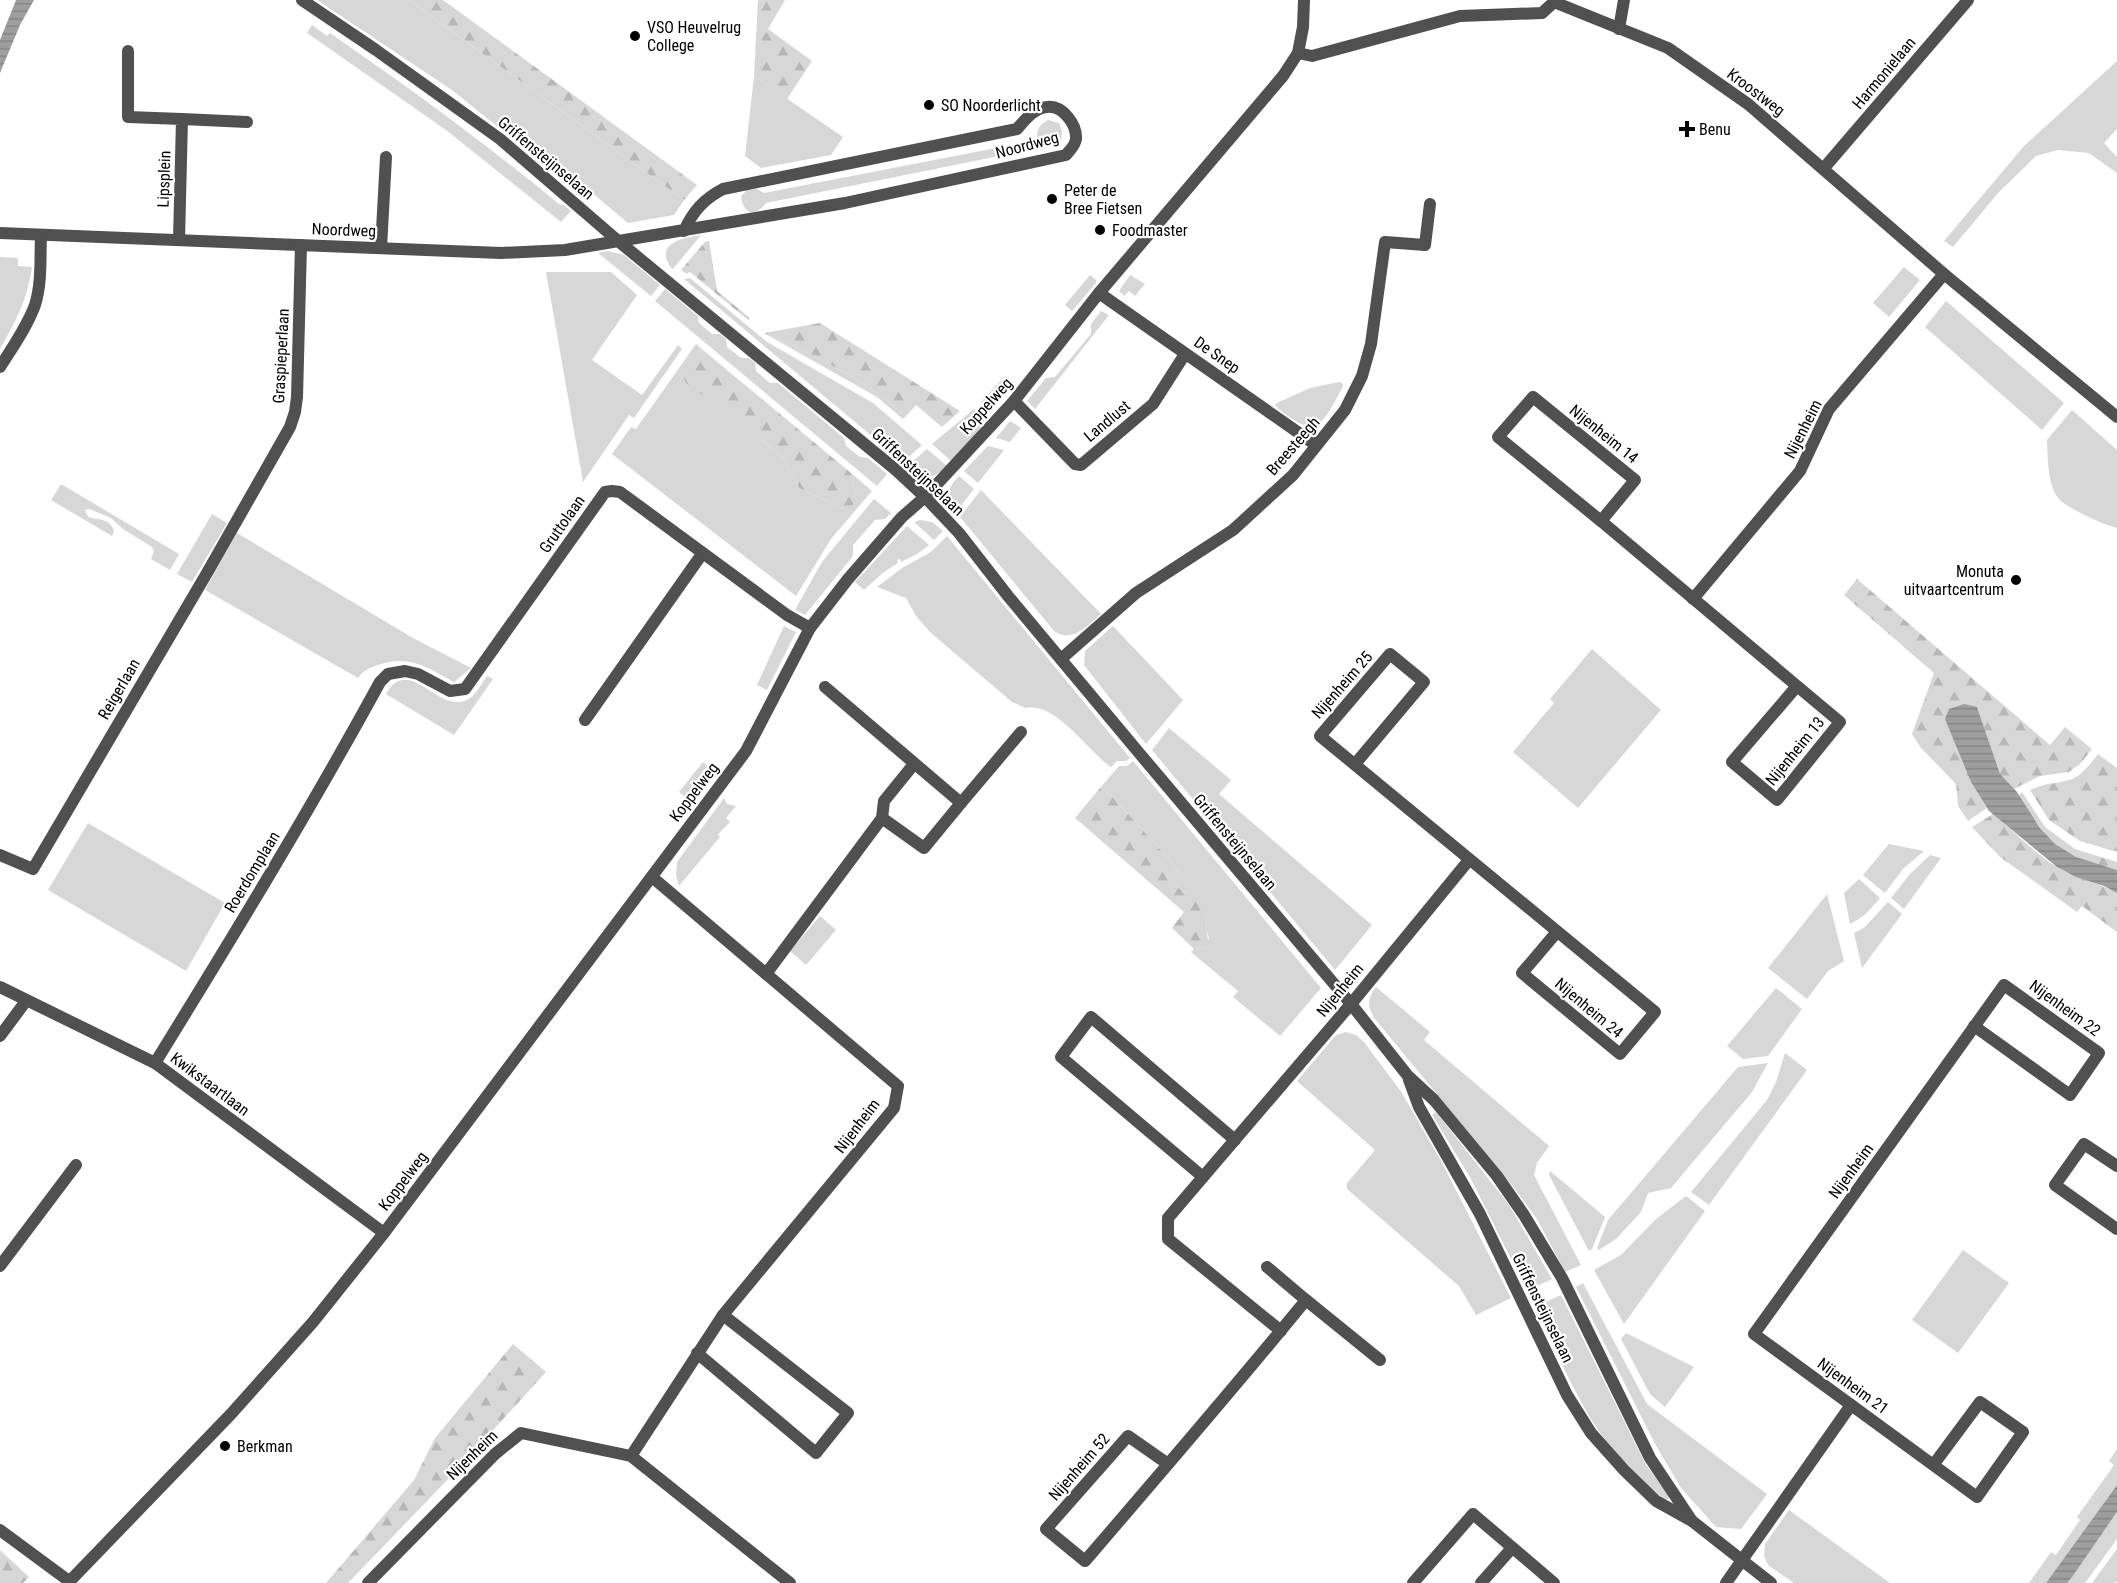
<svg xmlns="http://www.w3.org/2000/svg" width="2117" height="1583" viewBox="0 0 2117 1583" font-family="'Roboto Condensed',sans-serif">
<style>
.green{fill:#d7d7d7}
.forest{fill:url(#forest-firs)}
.water{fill:url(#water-rules)}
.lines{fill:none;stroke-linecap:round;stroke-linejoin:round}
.minor{stroke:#505050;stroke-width:12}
.poi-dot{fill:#000;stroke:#fff;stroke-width:2}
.labels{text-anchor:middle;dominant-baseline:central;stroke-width:4.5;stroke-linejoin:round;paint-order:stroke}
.poi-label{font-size:16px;fill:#000;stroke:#fff;text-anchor:start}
.street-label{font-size:16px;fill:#000;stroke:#fff}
</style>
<defs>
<pattern id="forest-firs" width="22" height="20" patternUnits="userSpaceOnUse" patternTransform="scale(1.5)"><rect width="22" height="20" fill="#d7d7d7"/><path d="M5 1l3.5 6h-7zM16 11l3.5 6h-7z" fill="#b7b7b7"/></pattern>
<pattern id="water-rules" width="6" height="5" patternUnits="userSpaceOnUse" patternTransform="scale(1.5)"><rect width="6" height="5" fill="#9e9e9e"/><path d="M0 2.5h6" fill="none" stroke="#868686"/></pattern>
</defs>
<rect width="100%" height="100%" fill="#fff"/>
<g class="green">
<path d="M317,0H409L684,200L674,215L628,223L591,192L585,197L452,90Z"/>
<path d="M312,25L327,36L330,33C408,87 485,143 559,204L564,205L571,211L561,222L446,130L307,33Z"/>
<path d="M2117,61V129L2104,143L2117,157V173L2089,153L2058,150L2036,156L1999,192L1953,247L1944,241L2024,146Z"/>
<path d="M754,76L843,137L831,155L761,168L745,156Z"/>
<path d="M1048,120L1059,123L1062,131L1061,140L1054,145L766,203C755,218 743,214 741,196L747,190L757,189L764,193L1037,140C1037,129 1038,126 1048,120Z"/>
<path d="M701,235L673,269L671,268C654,243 683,238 701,235Z"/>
<path d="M608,251L624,255L660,285L651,296L598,253Z"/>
<path d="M0,257L18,258V266L32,267C28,298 15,323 0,349Z"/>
<path d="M1904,267L1920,280L1889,317L1873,303Z"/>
<path d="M546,272H611L637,295L592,360L642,395L678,345L682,349L634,418L629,415L583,482Z"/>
<path d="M1090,275L1096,280V283L1072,311L1065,305Z"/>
<path d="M1130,275L1145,284L1135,296L1129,291L1124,296L1119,291Z"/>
<path d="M690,278L767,342L873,403L922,445L903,462L684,279Z"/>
<path d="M665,289L698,316L699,323L712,334H720L726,339L727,347L741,358H749L755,363L756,371L770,383H778L844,438L846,446L860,457L868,458L887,474L877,486L655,301Z"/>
<path d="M1946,301L2064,403L2042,430L1925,327Z"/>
<path d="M1101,311L1109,315L1035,409L1027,401L1046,378L1055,377L1091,334V324Z"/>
<path d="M764,333C815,354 865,381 906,416L903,419L877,397Z"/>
<path d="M696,344L703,350L699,352L762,440L784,459L799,488L845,509L856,496L851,473L872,491L831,539L796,596L612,454L631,427L636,429Z"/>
<path d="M1005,376L1012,385L988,408H985L981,402Z"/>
<path d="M1339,382L1342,383L1343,387C1330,407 1322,439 1294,420C1287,415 1280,411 1275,405L1277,403L1310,388Z"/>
<path d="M974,409L984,422L972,440L951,461L932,444Z"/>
<path d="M2072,410L2117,450V528C2104,525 2067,508 2059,499C2047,485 2048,457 2047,440Z"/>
<path d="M1010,421L1021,428L1010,442L996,438Z"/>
<path d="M988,446L1004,450L978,483L964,471Z"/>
<path d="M927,449L947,466C932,481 923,479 908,466Z"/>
<path d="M959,476L974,489L956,512C944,499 947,488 959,476Z"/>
<path d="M61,484L179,554L170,570L151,559L154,551L152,547L123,529L111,518L89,509L85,510L88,517C98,520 110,518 114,531L112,536L51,500Z"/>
<path d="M981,490L1101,614C1088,625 1072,644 1054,631L960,517Z"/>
<path d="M874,499L891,513L885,519L875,520L853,545V556L805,615L795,610L822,562Z"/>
<path d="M212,514L227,523L192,582L177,574Z"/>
<path d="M920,520L932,522L943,531L934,540L914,522Z"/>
<path d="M907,526L929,545L917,554L901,562L900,559L897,560L898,563L884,572L864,590L855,582Z"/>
<path d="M237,533L413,638L471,668L454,682C427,667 409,654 378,665C369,668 364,670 358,678L205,590Z"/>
<path d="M947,536L1130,758L1126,761H1117L1111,767C1088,751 1054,700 1025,708L1012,702L931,633L916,616L906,598L877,587L902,568L931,552Z"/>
<path d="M784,626L796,632L767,690L757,685Z"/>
<path d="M1113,626L1183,700L1146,744L1084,665L1085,651Z"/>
<path d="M1592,649L1661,710L1578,808L1513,752L1554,703L1550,699Z"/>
<path d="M487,676L493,679L454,735L386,694C410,652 440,719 470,698C477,693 482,683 487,676Z"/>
<path d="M1169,728L1231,780L1219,794L1372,925L1335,970L1152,750Z"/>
<path d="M1133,761L1321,988L1280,1036L1233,997L1238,991L1191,952L1194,949L1204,948L1209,938L1206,929L1207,914L1188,894L1176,886L1179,872L1167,857L1112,796L1100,788L1119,766H1127Z"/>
<path d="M703,762L715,772L692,802L679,792Z"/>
<path d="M724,798L727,804L736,806L726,818L730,822L718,834L720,837L679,886L676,875L677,862Z"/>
<path d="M88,823L225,903L186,971L48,890Z"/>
<path d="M1889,844L1924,851L1903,869L1885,893L1863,875Z"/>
<path d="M1930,855L1941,858L1904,909L1891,898L1909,875Z"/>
<path d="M1859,879L1880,898C1871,909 1863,918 1850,924L1844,893Z"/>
<path d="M1827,894L1844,961L1828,971L1807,999L1768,968Z"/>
<path d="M1888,902L1902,914L1862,968L1854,933L1865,927Z"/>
<path d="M820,916L836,930L806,965L790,951Z"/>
<path d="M1376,987L1430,1032L1424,1040L1549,1146L1537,1163L1534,1175L1581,1265L1565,1272L1537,1219L1511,1184L1375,1019C1367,1006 1367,999 1376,987Z"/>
<path d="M1776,988L1802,1009L1768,1056L1743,1059L1727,1046Z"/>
<path d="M1346,1032L1356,1035L1364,1042L1402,1093L1441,1161L1511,1298L1476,1315L1459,1286L1347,1189V1183L1375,1150L1297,1081L1336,1035Z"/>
<path d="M1785,1053L1807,1070L1709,1205L1691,1192L1767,1100L1776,1082Z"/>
<path d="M1768,1063L1752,1092L1671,1188L1648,1193L1641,1212L1616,1239L1599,1250L1597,1248L1608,1220L1738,1067Z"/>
<path d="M1436,1112L1509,1205L1552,1279L1527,1291L1470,1177L1432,1115Z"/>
<path d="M1550,1171L1605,1217L1592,1249L1589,1251L1549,1175Z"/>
<path d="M1686,1196L1705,1211L1624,1324L1594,1270L1621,1255L1656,1219Z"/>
<path d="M1963,1250L2009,1283L1958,1353L1912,1320Z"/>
<path d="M1583,1283L1647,1404L1767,1494L1741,1529L1716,1527L1681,1488L1654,1442L1576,1287Z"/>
<path d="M1561,1295L1646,1465L1670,1497L1666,1501C1645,1483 1625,1464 1607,1442C1578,1405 1556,1349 1535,1307Z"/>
<path d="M1626,1333L1694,1367L1665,1407L1650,1394L1621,1339Z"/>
<path d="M2117,1449V1485L2046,1583H2029L2051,1552L2056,1555L2080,1520L2077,1517L2114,1465L2109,1461Z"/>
<path d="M1789,1510L1890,1583H1794L1768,1565L1764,1556L1765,1544Z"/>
<path d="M2117,1512V1539L2085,1583H2067Z"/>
<path d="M2117,1549V1581L2115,1583H2092Z"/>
</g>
<g class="forest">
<path d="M409,0H443L697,185L684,200Z"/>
<path d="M758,0H785L768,29L812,61L787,99L754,76Z"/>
<path d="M709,241L717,291L750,318L748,320L690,272L687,274L681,270L705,242Z"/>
<path d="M820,323L960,411L942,427L916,405L906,416C865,381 815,354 764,333Z"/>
<path d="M703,350L851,473L856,496L854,504L845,509L799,488L784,459L762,440L686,383C678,368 690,357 703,350Z"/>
<path d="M1857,579L2050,745L2065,727L2092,749L2080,764L2069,772L2040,776L2014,789L2000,775L1977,707L1971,782L1987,808L1968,821L1958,806L1956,784L1921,748L1912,734L1934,673L1844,595Z"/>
<path d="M2098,754L2117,768V852L2080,841L2049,820L2030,790C2045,783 2054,784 2069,780C2081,777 2090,764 2098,754Z"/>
<path d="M1100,788L1112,796L1167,857L1179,872V880L1176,886L1200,902L1207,914L1206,929L1209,944L1204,948L1194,949L1172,928L1184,912L1075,818Z"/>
<path d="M2022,792L2045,827L2075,849L2117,862V870C2104,866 2089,863 2076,857C2048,845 2034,819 2019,795Z"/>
<path d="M1993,814C2014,831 2034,853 2057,867C2076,879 2098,882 2117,893V932L2082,906L2077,912L2000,857L1972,827Z"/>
<path d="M513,1344L546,1372L454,1473L348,1583H326L414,1480L435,1438Z"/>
<path d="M0,1550L29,1577L23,1583H0Z"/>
</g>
<g class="water">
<path d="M16,0H34L20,25L0,73V40Z"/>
<path d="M1964,704L1977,707L2000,774L2017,792L2040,828L2055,844L2076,857L2117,870V893L2104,886L2076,877L2057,867L1989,811L1971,782L1945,719L1949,709Z"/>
<path d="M2117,1485V1512L2072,1577L2067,1583H2046Z"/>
</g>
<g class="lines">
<g class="minor">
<path d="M302,0L376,50L500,139L617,240L896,470L925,497L959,533L1008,596L1140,754L1351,1004L1408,1076L1434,1100L1497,1176L1524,1215L1562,1278L1650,1458L1692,1521"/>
<path d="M1619,29L1624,0"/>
<path d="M128,51V117L182,119L179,240"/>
<path d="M1298,53L1312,56L1460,16L1542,13L1554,2L1668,48L1748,104L1944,274L2117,417"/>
<path d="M182,119L247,122"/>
<path d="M1824,168L1968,0"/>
<path d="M0,233L501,253L565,250L845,203L1066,155C1070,150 1075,146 1076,139C1077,125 1063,105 1047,107C1034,108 1025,120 1017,129L723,189C704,199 693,211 684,231"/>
<path d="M381,248L386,157"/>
<path d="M1099,293L1316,445"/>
<path d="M0,367C12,348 27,327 35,305C42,283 40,258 41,235"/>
<path d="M1533,397L1635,480L1601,521L1498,437Z"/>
<path d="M1014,401L1075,464L1081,465L1153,404L1185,354"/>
<path d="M1601,521L1797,686L1732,762L1777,800L1840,722L1797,686"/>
<path d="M1693,599L1800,471L1829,409L1944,274"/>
<path d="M1061,659L1136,593L1233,530L1293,475L1345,410L1362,376L1371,344L1385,242L1425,245L1430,204"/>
<path d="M585,720L702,554"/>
<path d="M1355,764L1424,682L1390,654L1320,736L1655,1012L1620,1054L1522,973L1556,933"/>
<path d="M961,803L1021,732"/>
<path d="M882,818L884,801L914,764"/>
<path d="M0,855L33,869L207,573L290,427L295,412L297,397L301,245"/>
<path d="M652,877L898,1086L894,1108L723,1315L848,1413L816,1453L697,1353"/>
<path d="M766,974L882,818L924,848L961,803L825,687"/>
<path d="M0,987L155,1063L384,1233"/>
<path d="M0,1036L26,1001"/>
<path d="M155,1063C232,938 309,812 380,682L388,674L405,671L418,674L450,691L465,689L605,492L612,491L620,492L787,615L810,628"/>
<path d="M1409,1080L1419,1107L1480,1214L1567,1395L1591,1433L1624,1470L1656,1501L1692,1521L1771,1583"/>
<path d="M2117,1166L2084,1144L2055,1185L2117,1229"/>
<path d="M1203,1177L1061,1057L1091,1017L1235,1140"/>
<path d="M0,1266L76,1165"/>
<path d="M1267,1267L1306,1300"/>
<path d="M1281,1331L1168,1239V1218L1351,1004L1469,860"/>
<path d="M631,1456L723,1315"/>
<path d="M1168,1464L1128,1436L1046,1529L1085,1561C1159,1475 1234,1388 1306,1300L1380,1360"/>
<path d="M1934,1464L1980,1402L2023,1432L1977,1497L1754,1334L2004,985L2099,1053L2070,1095L1974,1026"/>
<path d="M0,1530L69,1581"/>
<path d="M68,1583L231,1414L313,1322L384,1233L746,751L810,628L848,579L902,517L925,497L1014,401L1099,293L1283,76L1298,53L1303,27L1304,0"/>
<path d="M368,1583L495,1454L521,1433L631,1456L790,1583"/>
<path d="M1413,1583L1473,1514L1554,1583"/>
<path d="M1481,1583L1512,1548"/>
<path d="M1726,1583L1851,1405"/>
</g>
</g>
<g class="poi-dot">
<circle cx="635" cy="36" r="6"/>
<circle cx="929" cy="105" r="6"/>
<path d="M1684 120h6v6h6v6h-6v6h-6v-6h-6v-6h6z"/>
<circle cx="1052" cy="199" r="6"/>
<circle cx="1100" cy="230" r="6"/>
<circle cx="2016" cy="580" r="6"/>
<circle cx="225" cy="1446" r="6"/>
</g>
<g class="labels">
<g class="poi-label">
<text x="647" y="27">VSO Heuvelrug<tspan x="647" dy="18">College</tspan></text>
<text x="941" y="105">SO Noorderlicht</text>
<text x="1699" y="129">Benu</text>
<text x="1064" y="190">Peter de<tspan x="1064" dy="18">Bree Fietsen</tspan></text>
<text x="1112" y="230">Foodmaster</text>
<text x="2004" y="571" text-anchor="end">Monuta<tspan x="2004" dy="18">uitvaartcentrum</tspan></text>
<text x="237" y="1446">Berkman</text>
</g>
<g class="street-label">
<text transform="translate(1884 73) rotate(-50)">Harmonielaan</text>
<text transform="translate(1756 92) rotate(37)">Kroostweg</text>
<text transform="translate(1027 145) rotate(-15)">Noordweg</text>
<text transform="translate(546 158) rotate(40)">Griffensteijnselaan</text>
<text transform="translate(164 179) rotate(-88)">Lipsplein</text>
<text transform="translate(344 230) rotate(2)">Noordweg</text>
<text transform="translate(1217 355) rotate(35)">De Snep</text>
<text transform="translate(281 356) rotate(-87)">Graspieperlaan</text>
<text transform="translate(986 406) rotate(-48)">Koppelweg</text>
<text transform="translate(1107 421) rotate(-40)">Landlust</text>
<text transform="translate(1803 429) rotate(-63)">Nijenheim</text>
<text transform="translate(1604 434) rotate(39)">Nijenheim 14</text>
<text transform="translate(1293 446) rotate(-49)">Breesteegh</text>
<text transform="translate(918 472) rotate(43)">Griffensteijnselaan</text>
<text transform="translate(562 524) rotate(-55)">Gruttolaan</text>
<text transform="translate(1342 685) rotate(-49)">Nijenheim 25</text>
<text transform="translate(119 689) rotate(-60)">Reigerlaan</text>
<text transform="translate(1795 751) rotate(-51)">Nijenheim 13</text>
<text transform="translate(694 792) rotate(-53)">Koppelweg</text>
<text transform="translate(1235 842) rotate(50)">Griffensteijnselaan</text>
<text transform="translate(252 872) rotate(-59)">Roerdomplaan</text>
<text transform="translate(1340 990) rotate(-51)">Nijenheim</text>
<text transform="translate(1589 1008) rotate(40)">Nijenheim 24</text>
<text transform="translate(2065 1008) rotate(36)">Nijenheim 22</text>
<text transform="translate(210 1084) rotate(37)">Kwikstaartlaan</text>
<text transform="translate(857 1126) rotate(-53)">Nijenheim</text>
<text transform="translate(1851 1171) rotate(-54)">Nijenheim</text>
<text transform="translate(403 1181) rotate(-53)">Koppelweg</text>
<text transform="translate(1543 1308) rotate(64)">Griffensteijnselaan</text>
<text transform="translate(1853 1386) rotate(36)">Nijenheim 21</text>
<text transform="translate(472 1455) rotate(-44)">Nijenheim</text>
<text transform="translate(1079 1467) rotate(-49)">Nijenheim 52</text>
</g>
</g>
</svg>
